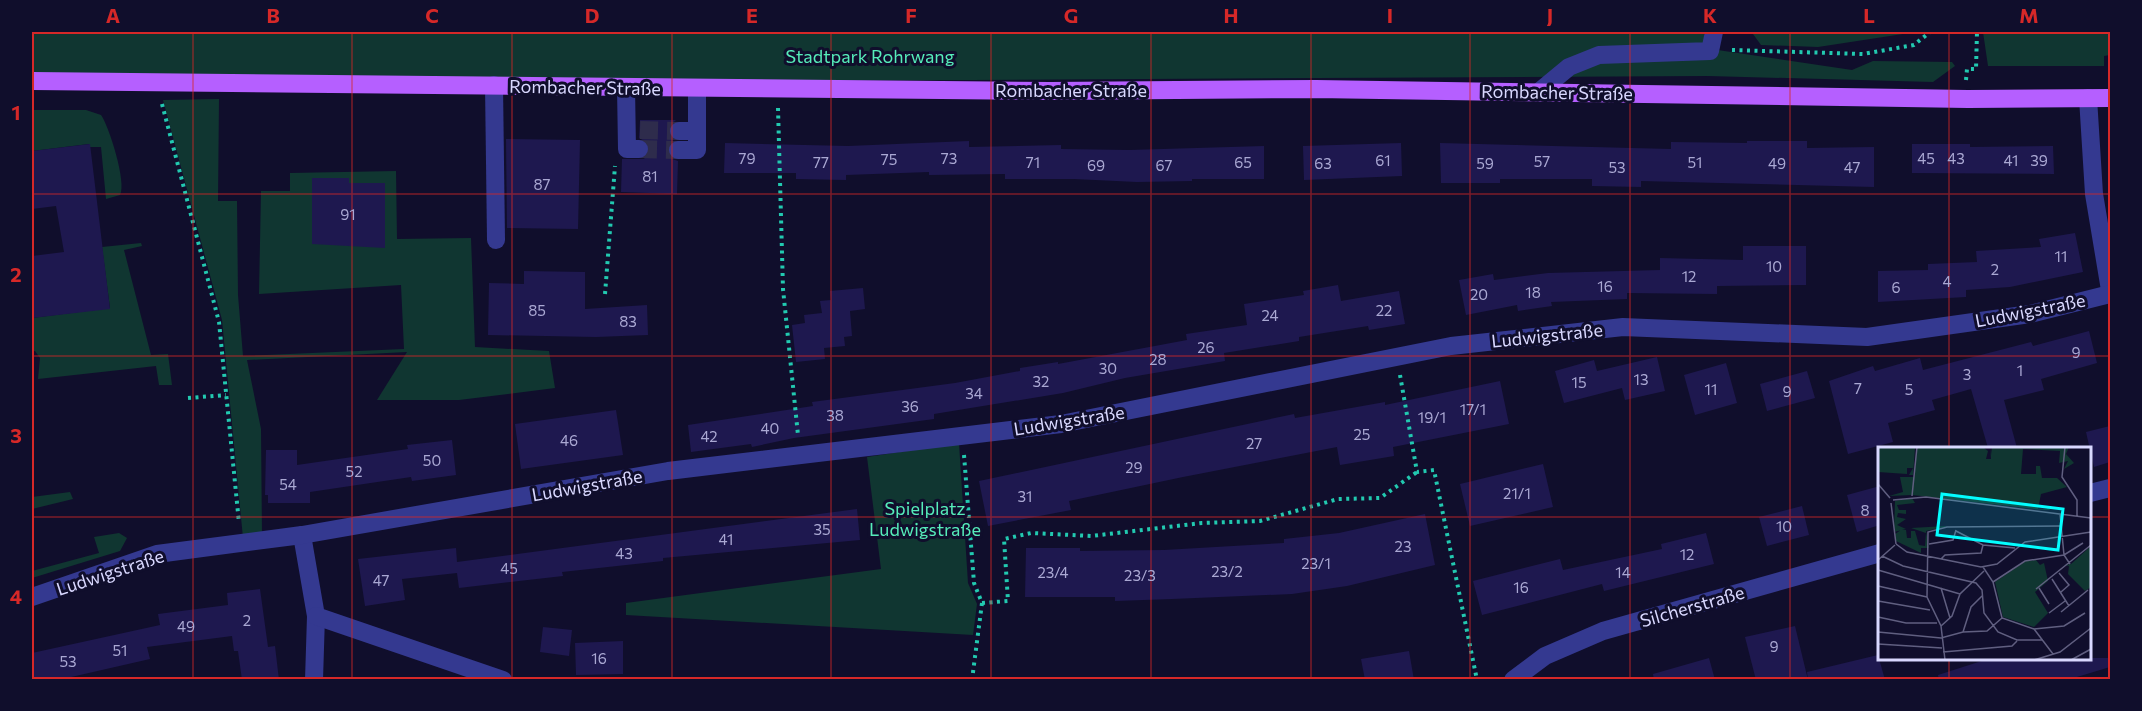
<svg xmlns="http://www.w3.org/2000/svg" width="2142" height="711" viewBox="0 0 2142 711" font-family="Commissioner,sans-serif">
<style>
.green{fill:#103631}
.building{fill:#1e184f}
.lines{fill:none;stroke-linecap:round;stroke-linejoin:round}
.minor-tunnel{stroke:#2e2c4c;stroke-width:18;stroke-dasharray:18 9;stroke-linecap:butt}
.path{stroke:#22c9b0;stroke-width:4;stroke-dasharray:3 4.5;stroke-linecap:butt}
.minor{stroke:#343990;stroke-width:18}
.major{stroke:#b55fff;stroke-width:18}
.grid{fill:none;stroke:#d62828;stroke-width:1.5;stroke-opacity:0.55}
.labels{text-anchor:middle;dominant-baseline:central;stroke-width:6;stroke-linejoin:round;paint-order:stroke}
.number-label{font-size:15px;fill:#aaa8d3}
.park-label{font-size:18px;fill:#56edba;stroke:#100e2c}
.street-label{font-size:18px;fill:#d9d8ff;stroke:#100e2c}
.inset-road{fill:none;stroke:#605f80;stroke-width:1.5}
.view{fill:#04fdff;fill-opacity:0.15;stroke:#04fdff;stroke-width:3}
.inset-edge{fill:none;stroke:#d9d8ff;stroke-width:3}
.neatline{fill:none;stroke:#d62828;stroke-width:2}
.grid-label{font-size:20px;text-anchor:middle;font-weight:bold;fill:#d62828}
</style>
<rect width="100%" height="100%" fill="#100e2c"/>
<g class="green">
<path d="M32,32H1704V48L1852,70L1873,61L1952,62L1955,66L1933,82L1708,76L779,81L32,75Z"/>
<path d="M1855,32H1916L1818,47L1761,45L1753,34H1854Z"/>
<path d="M1983,32H2110V55L2104,56V66H1988Z"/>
<path d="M219,99L218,201H237L238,295L243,356L404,349L401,285L259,294L261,191H290V173L396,171L397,239L471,238L475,347L549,351L555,388L459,400H377L407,352L247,360L261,429L262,535L243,538L222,320L163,100Z"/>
<path d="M32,110H86L101,115C109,126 127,183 120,195L106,199L101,147H90L89,144L32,151Z"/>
<path d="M141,243L142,246L124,250L151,355L168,354L172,385H159L156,366L38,379L40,358L35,351H32V318L110,308L102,247Z"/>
<path d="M959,443L968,583L977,604L973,635L626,615V603L881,569L867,457Z"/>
<path d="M70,492L73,499L32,509V497Z"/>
<path d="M119,533L127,538L120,551L32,578V571L99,553L94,537Z"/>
</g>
<g class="building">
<path d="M640,120H676L669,126L668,132L673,140L667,151L672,159L678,161L677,194L621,192L622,159H644L650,150L648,143L639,138Z"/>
<path d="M506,139L580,140L578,229L507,228Z"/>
<path d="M969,141V147L1061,145V149L1129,150L1264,146V179H1192V181L1137,182L1074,179H1005V174L929,175V172L846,175V180L796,179V173H724L725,143L848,146Z"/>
<path d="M1747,141H1807V148L1874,147V187L1641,181V187L1592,186V179H1500V183H1441L1440,143L1671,149V142L1747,143Z"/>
<path d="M1401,143L1402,176L1304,180L1303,146Z"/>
<path d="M90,144L110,309L32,318V256L64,252L56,206L32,209V151Z"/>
<path d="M1912,144H1970V147L2053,146L2054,174L1912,173Z"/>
<path d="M312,178H349V183H385V248L312,244Z"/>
<path d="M2075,233L2083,272L2010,287L1966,290V297L1878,302V271L1928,270V264L1977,262L1976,251L2041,247L2039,239Z"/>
<path d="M1743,246H1806V285L1717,286V294L1627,293V299L1551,302L1552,306L1518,311L1517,305L1466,315L1459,280L1493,274L1494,280L1548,273L1660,270V258L1743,260Z"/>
<path d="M524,271L585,272V309L647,305L648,335L596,337L488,335L489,283L524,284Z"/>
<path d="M1338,285L1341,301L1399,291L1405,324L1369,330L1368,326L1299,337V341L1224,353L1225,361L1125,378L1063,393L934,414V419L794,438L752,447L751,444L691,452L688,425L813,406L812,402L955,383L1020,371V368L1058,362V364L1187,340L1186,334L1247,325L1244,304L1304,295L1303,291Z"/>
<path d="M863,288L865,309L850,311L852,336L844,337L845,346L824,348L825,359L796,362L792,325L805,323L804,315L822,313L820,301L831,300L830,291Z"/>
<path d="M2089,331L2097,363L2041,379L2044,390L2004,400L2017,448H1988L1971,389L1932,400L1935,410L1888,423L1893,442L1848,454L1829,381L1873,366L1875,371L1920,358L1923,370L2031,342L2033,346Z"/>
<path d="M1657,357L1665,391L1625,400L1622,388L1564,403L1555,371L1594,360L1597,371Z"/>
<path d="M1726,363L1737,403L1695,415L1684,375Z"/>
<path d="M1807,371L1815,398L1767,411L1760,384Z"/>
<path d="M1500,381L1509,424L1393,447L1394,456L1340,465L1337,447L1183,477L1069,501L1071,510L988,526L979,481L1294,414L1295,418L1385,402V405Z"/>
<path d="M616,410L623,455L521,469L515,424Z"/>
<path d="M2110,426V462L2094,467L2086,432Z"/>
<path d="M452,440L456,475L412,481L411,477L310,492V503H268V495H265L266,450H297V465L408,449L407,445Z"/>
<path d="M1543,464L1553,507L1470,526L1460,484Z"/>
<path d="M1880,486V525L1857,532L1847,495Z"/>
<path d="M1802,506L1809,535L1767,546L1759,517Z"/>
<path d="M857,509L860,540L663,558V561L562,572L563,576L459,588L457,573L402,579L405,600L365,606L358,559L456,548L457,562Z"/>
<path d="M1425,514L1435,565L1347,586L1292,594L1172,599L1115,601V597H1025L1026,548H1080V551L1164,550L1284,543V539L1339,533Z"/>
<path d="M1706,533L1714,564L1604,591L1602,584L1482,615L1473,581L1560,559L1563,570L1662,549L1661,544Z"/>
<path d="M260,589L268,647L275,646L279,680H242L238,651H234L232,636L147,647L150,659L58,680H32V653L160,625L158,614L228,605L227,593Z"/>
<path d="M1795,626L1808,680H1756L1745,637Z"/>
<path d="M543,627L572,630L569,656L540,652Z"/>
<path d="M623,641V674L576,675L575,643Z"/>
<path d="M1409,651L1414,680H1365L1361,659Z"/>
<path d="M1878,655L1885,680H1808L1807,672Z"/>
<path d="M1709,658L1715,680H1654L1653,674Z"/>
<path d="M1991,658H2110V667L2067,680H1939L1938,675Z"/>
</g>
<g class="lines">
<g class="minor-tunnel">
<path d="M640,130L679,131"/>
<path d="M639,149L678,150"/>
</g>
<g class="path">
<path d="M1732,50L1863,54L1914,45L1930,32"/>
<path d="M1966,80L1967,69H1976L1977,32"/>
<path d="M162,104L219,322L239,523"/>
<path d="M778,108L783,289L798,435"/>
<path d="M605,294L615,166"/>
<path d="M1400,375L1417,472L1434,470L1477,680"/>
<path d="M188,398L226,395"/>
<path d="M964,455L974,583L982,603L972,680"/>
<path d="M982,603L1008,601L1004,539L1031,533L1091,536L1202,523L1260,521L1338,499L1380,498L1417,472"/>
</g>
<g class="minor">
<path d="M494,85L496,240"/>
<path d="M626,87L627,149H639"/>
<path d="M1540,91L1569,67L1599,55L1710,51L1714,32"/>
<path d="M2088,98L2094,194L2110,290"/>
<path d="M679,131H697"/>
<path d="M678,150H697V88"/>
<path d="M2090,493L2110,488"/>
<path d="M302,535L316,616L314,680"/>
<path d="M32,597L157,554L302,535L668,471L1061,424L1451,346L1623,327L1867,337L2030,314L2110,294"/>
<path d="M316,616L503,680"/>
<path d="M1513,680L1545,656L1603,631L1880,553"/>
</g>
<path class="major" d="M32,81L1050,91L1316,89L1968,99L2110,98"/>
</g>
<path class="grid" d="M193,32V680M352,32V680M512,32V680M672,32V680M831,32V680M991,32V680M1151,32V680M1311,32V680M1470,32V680M1630,32V680M1790,32V680M1949,32V448M32,194H2110M32,356H2110M32,517H1880M2090,517H2110M1949,658V680"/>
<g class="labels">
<g class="number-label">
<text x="747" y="158">79</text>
<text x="949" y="158">73</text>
<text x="1926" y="158">45</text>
<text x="1956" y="158">43</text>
<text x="889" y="159">75</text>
<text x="1383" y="160">61</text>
<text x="2011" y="160">41</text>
<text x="2039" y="160">39</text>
<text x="1542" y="161">57</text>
<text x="821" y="162">77</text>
<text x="1033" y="162">71</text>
<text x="1243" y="162">65</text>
<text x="1695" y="162">51</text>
<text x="1323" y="163">63</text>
<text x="1485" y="163">59</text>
<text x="1777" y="163">49</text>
<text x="1096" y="165">69</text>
<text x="1164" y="165">67</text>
<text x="1617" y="167">53</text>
<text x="1852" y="167">47</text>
<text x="650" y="176">81</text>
<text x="542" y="184">87</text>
<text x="348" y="214">91</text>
<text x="2061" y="256">11</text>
<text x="1774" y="266">10</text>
<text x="1995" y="269">2</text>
<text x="1689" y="276">12</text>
<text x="1947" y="281">4</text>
<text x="1605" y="286">16</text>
<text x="1896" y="287">6</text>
<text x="1533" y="292">18</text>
<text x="1479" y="294">20</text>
<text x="537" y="310">85</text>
<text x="1384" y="310">22</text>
<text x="1270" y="315">24</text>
<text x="628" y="321">83</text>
<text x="1206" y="347">26</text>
<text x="2076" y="352">9</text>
<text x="1158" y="359">28</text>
<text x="1108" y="368">30</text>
<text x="2020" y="370">1</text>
<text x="1967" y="374">3</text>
<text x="1641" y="379">13</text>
<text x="1041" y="381">32</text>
<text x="1579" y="382">15</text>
<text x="1858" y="388">7</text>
<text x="1711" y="389">11</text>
<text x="1909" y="389">5</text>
<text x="1787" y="391">9</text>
<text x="974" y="393">34</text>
<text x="910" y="406">36</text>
<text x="1473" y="409">17/1</text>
<text x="835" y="415">38</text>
<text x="1432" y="417">19/1</text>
<text x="770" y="428">40</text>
<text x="1362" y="434">25</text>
<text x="709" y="436">42</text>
<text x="569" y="440">46</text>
<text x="1254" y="443">27</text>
<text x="432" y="460">50</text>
<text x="1134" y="467">29</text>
<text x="354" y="471">52</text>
<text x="288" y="484">54</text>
<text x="1517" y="493">21/1</text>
<text x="1025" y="496">31</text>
<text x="1865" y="510">8</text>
<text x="1784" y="526">10</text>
<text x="822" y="529">35</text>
<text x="726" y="539">41</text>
<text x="1403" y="546">23</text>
<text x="624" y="553">43</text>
<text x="1687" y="554">12</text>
<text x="1316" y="563">23/1</text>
<text x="509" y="568">45</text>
<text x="1227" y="571">23/2</text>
<text x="1053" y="572">23/4</text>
<text x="1623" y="572">14</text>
<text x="1140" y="575">23/3</text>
<text x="381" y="580">47</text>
<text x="1521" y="587">16</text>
<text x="247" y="620">2</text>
<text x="186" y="626">49</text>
<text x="1774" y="646">9</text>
<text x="120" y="650">51</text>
<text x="599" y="658">16</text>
<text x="68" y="661">53</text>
</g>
<g class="park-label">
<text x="870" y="56">Stadtpark Rohrwang</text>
<text x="925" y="508">Spielplatz<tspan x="925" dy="21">Ludwigstraße</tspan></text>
</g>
<g class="street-label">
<text transform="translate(585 87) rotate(1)">Rombacher Straße</text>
<text x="1071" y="90">Rombacher Straße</text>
<text transform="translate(1557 92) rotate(1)">Rombacher Straße</text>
<text transform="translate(2030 310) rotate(-11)">Ludwigstraße</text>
<text transform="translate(1547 335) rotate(-6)">Ludwigstraße</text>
<text transform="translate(1069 420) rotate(-9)">Ludwigstraße</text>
<text transform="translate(587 485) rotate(-10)">Ludwigstraße</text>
<text transform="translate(110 572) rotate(-18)">Ludwigstraße</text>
<text transform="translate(1692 606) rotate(-16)">Silcherstraße</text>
</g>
</g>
<g transform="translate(1878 447)">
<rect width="213" height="213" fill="#100e2c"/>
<path d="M39,0H105L110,4L108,12H113L112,0L113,8L114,0H191L188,7L196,16L186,22L190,14L181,16L182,4L145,2L143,27H158V19H162L164,31H179L189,40L163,47L160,62H169V59L172,63H166L34,48L11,49L25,45L22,30H36ZM1,1H37L35,28H31L35,21H29V27L0,25ZM34,51L37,56L19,58L21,63H28V67L20,66L19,70L28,72L19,78L28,82L16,85L17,54ZM68,79L67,80L48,84L51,101H43V106L18,94L17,87L23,83H28L29,91H33V84H37L41,98L47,99L48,86L33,81ZM213,99V140L207,144L190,127L191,119L186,118L193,117ZM158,113L162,118L166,116L170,134L157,145L170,166L156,180L125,170L117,135L148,114Z" fill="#103631"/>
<path class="inset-road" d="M187,0L184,30L199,53V70M0,37L12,51M34,49L39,0M15,53L48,50L213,71M13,56L18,97M182,67L186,108L192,117M78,84L105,98L137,101M18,97L29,105L103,120L119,117L147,95L213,85M51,97L75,93L78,83M4,109L25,119L98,136L104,143L106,166L120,185L139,193H165M63,112L67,108L103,106L105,98M0,113L17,98M105,120L115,135L124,171L156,182L175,207M0,123L82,147M181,126L191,138L183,145M174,132L191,159M115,135L147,114L186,108L205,96M0,139L49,150M63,141L72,171M161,141L171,157M158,142L213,98M0,154L52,163M183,165L210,143M171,166L187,154M0,170L28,176H59M63,179L74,169L82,147L106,124M156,182L186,179L207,166M0,185L63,191L85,185L109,184L124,171M85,185L93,160L104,149M0,197L64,201M65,205L134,199L139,194M67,213L63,179L49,150L50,85L69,80L182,79M156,213L182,205L213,181M193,213L213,202"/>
<path class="view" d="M64,47L185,62L180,103L59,88Z"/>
<rect width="213" height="213" class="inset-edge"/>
</g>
<rect width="2142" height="711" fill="none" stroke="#100e2c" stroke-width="66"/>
<rect x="33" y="33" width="2076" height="645" class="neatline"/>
<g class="grid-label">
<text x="113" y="23">A</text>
<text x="273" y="23">B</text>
<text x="432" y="23">C</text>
<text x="592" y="23">D</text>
<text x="752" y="23">E</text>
<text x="911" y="23">F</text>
<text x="1071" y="23">G</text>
<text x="1231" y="23">H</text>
<text x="1390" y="23">I</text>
<text x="1550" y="23">J</text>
<text x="1710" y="23">K</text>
<text x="1869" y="23">L</text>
<text x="2029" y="23">M</text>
<text x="16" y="120">1</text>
<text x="16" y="282">2</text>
<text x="16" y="443">3</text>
<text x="16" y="604">4</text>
</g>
</svg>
